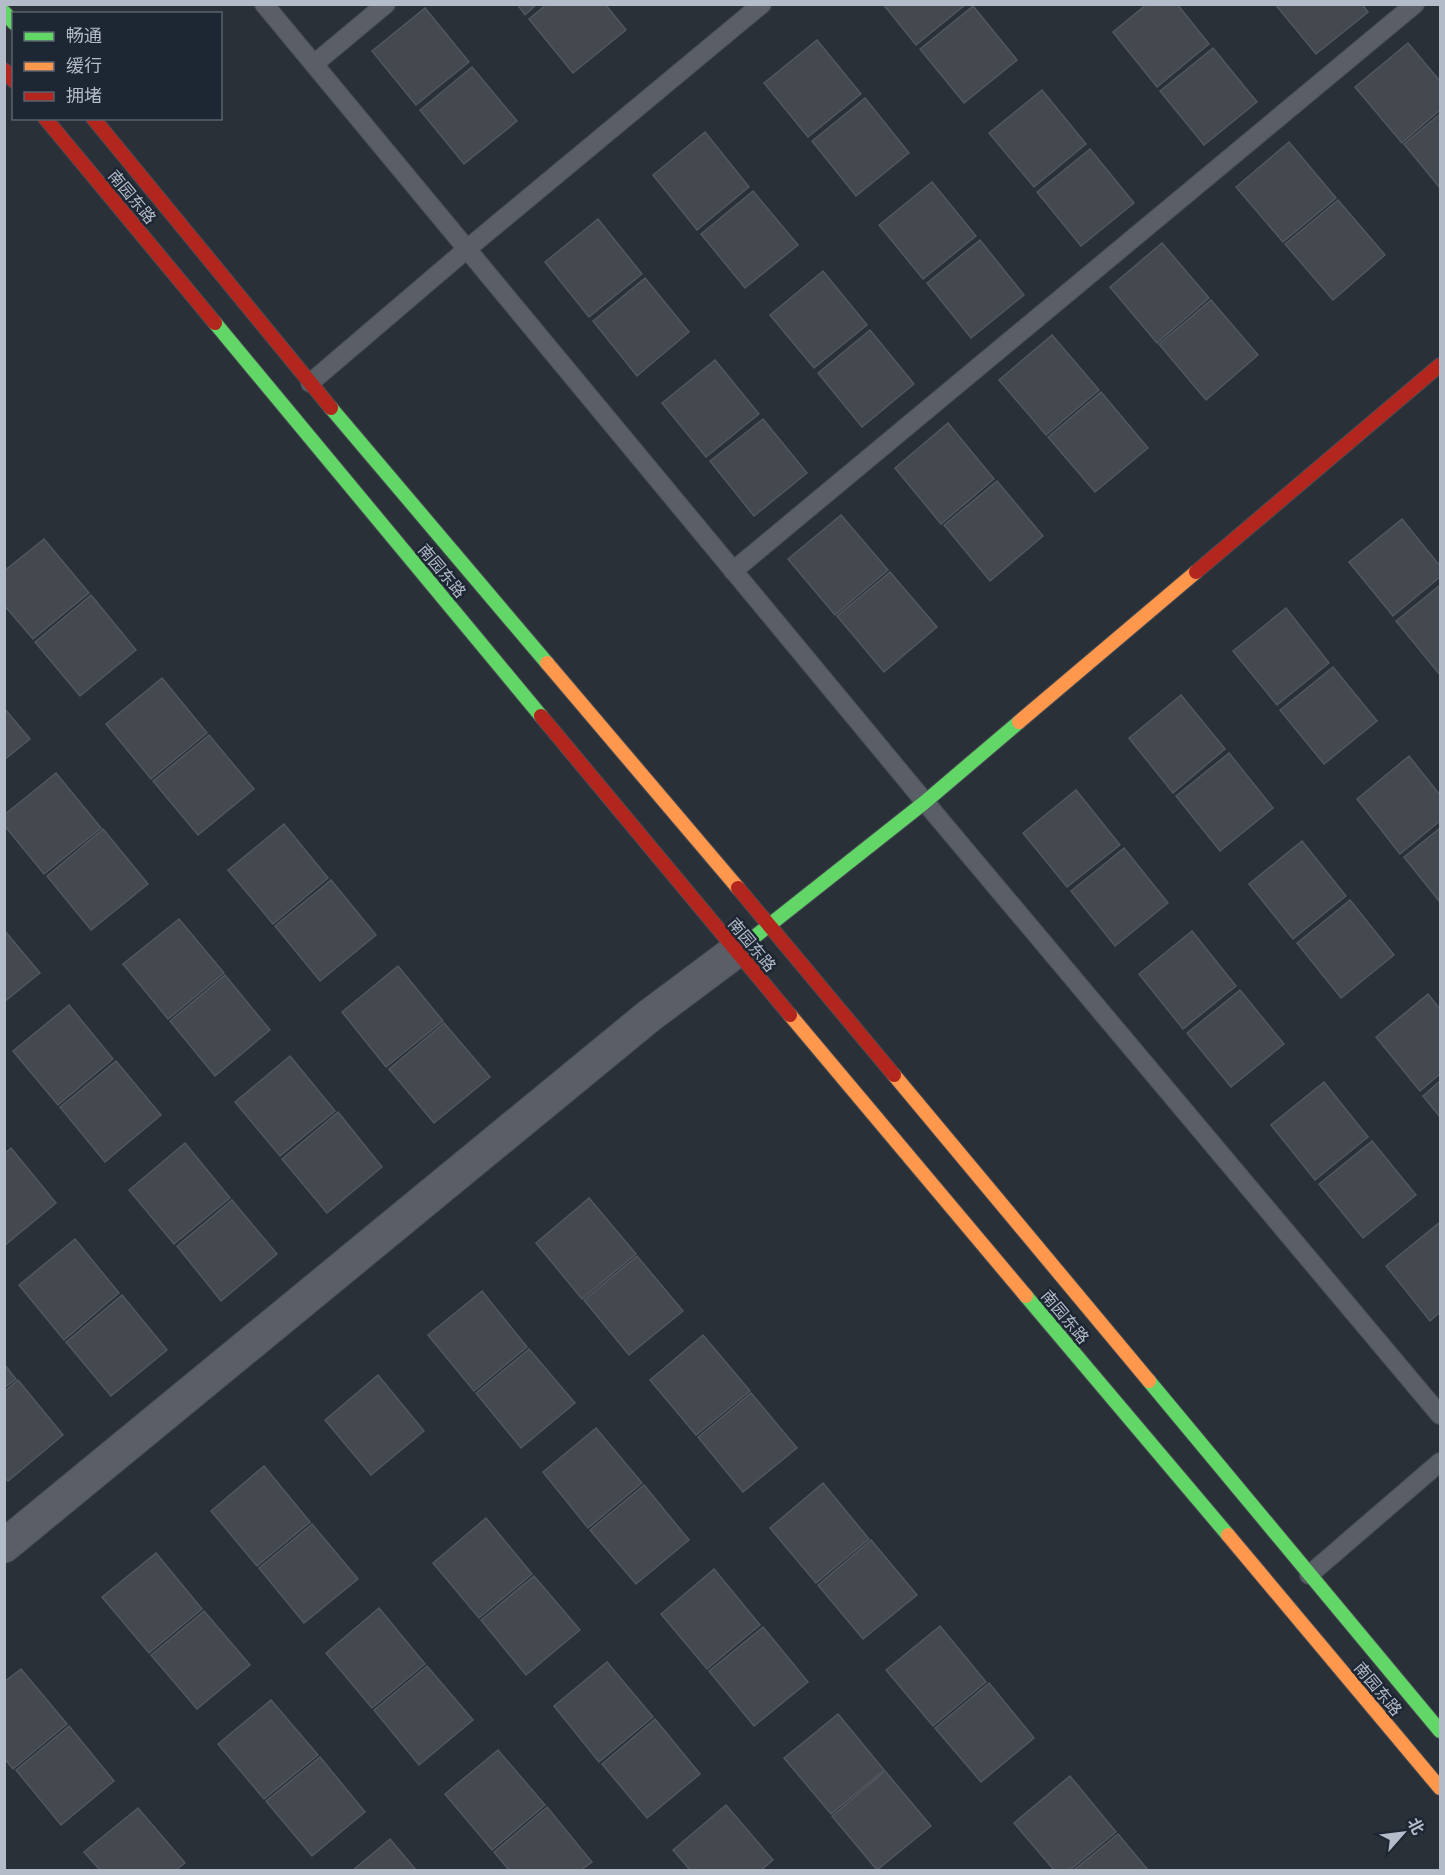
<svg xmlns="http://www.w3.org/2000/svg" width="1445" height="1875" viewBox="0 0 1445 1875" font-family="'DejaVu Sans','Noto Sans SC',sans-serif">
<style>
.building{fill:#444950;stroke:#52575f;stroke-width:1.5}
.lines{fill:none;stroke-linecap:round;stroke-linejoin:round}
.lane-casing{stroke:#484c53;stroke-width:20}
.street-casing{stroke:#484c53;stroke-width:35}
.fast-casing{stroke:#484c53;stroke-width:16}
.slow-casing{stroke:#484c53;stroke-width:16}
.jam-casing{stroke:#484c53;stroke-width:16}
.lane{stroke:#5a5e66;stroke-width:18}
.street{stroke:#5a5e66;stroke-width:33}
.fast{stroke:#63d668;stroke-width:14}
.slow{stroke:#ff974d;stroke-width:14}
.jam{stroke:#b3261e;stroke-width:14}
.labels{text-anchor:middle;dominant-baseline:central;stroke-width:5;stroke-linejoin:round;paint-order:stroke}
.street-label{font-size:16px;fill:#b4bcc9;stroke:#1d2633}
</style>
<rect width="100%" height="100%" fill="#2a3038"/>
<g class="building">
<path d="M517,4H537L525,15Z"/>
<path d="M547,4H605L626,30L573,73L529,19Z"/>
<path d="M883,4H966L916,45Z"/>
<path d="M1147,4H1177L1209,44L1157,87L1113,32Z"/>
<path d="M1275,4H1362L1368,12L1316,54Z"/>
<path d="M973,6L1017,60L964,103L920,49Z"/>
<path d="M425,8L469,62L416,105L372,51Z"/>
<path d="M817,40L861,94L808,137L764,83Z"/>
<path d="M1408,43L1440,81V110L1402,143L1355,87Z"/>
<path d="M1213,48L1257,102L1204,145L1160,91Z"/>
<path d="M472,67L517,121L464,164L420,110Z"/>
<path d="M1042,90L1086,144L1034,187L989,133Z"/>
<path d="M865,98L909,153L856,196L812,141Z"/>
<path d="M1440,114V188L1404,144Z"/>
<path d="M705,132L749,187L697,230L653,175Z"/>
<path d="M1289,142L1336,198L1283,242L1236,187Z"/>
<path d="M1090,149L1134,203L1081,246L1037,192Z"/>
<path d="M932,182L976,236L923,279L879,225Z"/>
<path d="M753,191L798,245L745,288L701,234Z"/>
<path d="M1338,200L1385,255L1333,300L1285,244Z"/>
<path d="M598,219L642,274L589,317L545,262Z"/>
<path d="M980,240L1024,295L971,338L927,283Z"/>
<path d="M1162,243L1209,298L1157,343L1110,287Z"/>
<path d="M823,271L867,325L814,368L770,315Z"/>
<path d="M645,278L689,332L637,376L593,321Z"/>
<path d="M1211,300L1258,355L1206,400L1159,344Z"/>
<path d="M870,330L914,384L862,427L818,373Z"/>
<path d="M1052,335L1099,390L1046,435L999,380Z"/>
<path d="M715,360L759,414L706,457L662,403Z"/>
<path d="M1101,392L1148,448L1095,492L1048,437Z"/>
<path d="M763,419L807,473L754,516L710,461Z"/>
<path d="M948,423L994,479L941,524L895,468Z"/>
<path d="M997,481L1043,536L990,581L944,525Z"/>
<path d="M841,515L888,570L835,615L788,559Z"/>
<path d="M1402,519L1440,566V577L1393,616L1349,562Z"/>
<path d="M44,539L89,593L33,639L4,605V571Z"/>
<path d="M890,572L937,627L884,672L837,616Z"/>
<path d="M1440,585V675L1396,621Z"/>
<path d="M91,595L136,650L80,696L35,642Z"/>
<path d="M1286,608L1329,663L1277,705L1233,651Z"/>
<path d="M1333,667L1377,721L1324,764L1280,710Z"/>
<path d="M162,678L207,733L151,779L106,724Z"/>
<path d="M1181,695L1225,749L1173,793L1129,738Z"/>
<path d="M4,708L30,739L4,760Z"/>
<path d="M209,735L254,789L198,835L153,781Z"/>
<path d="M1229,753L1273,808L1220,851L1176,796Z"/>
<path d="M1409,756L1440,795V821L1400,854L1357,799Z"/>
<path d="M56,773L101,828L44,874L4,825V815Z"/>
<path d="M1076,790L1120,845L1067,887L1023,833Z"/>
<path d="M284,824L328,878L273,924L228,870Z"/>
<path d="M1440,828V902L1404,857Z"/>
<path d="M103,829L148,884L91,930L47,876Z"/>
<path d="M1302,841L1346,896L1293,939L1249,884Z"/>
<path d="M1124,848L1168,903L1115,946L1071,891Z"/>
<path d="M331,880L376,935L320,981L275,926Z"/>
<path d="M1350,900L1394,955L1341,998L1297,943Z"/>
<path d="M179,919L224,973L168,1019L123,964Z"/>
<path d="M4,930L40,973L4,1002Z"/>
<path d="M1192,931L1236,986L1183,1029L1139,974Z"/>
<path d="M398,966L443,1021L386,1067L342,1012Z"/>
<path d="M225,975L270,1030L215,1076L170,1021Z"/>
<path d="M1240,990L1284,1044L1231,1087L1187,1033Z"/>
<path d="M1428,994L1440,1009V1074L1420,1091L1376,1037Z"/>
<path d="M69,1005L113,1059L58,1105L13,1051Z"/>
<path d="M444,1023L490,1077L434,1123L389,1069Z"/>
<path d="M290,1056L335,1111L280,1156L235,1102Z"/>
<path d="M116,1061L161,1115L105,1162L60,1107Z"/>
<path d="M1440,1081V1117L1423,1096Z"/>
<path d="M1324,1082L1368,1137L1315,1180L1271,1125Z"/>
<path d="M338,1112L382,1167L327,1213L282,1159Z"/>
<path d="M1372,1141L1416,1195L1363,1238L1319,1184Z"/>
<path d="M185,1143L230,1198L174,1244L129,1190Z"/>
<path d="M11,1148L56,1203L4,1246V1154Z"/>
<path d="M589,1198L636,1254L582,1299L536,1243Z"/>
<path d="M232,1200L277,1254L221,1301L177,1246Z"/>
<path d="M1439,1223L1440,1225V1312L1430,1321L1386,1266Z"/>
<path d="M75,1239L119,1293L64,1340L19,1285Z"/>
<path d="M637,1256L683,1311L629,1355L584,1300Z"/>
<path d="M482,1291L527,1347L474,1391L428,1335Z"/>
<path d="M122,1295L167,1350L111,1396L66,1342Z"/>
<path d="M703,1335L750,1391L696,1435L650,1380Z"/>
<path d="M529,1349L575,1403L521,1448L476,1393Z"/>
<path d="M4,1364L16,1379L4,1388Z"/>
<path d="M378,1375L424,1431L371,1475L325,1420Z"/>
<path d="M18,1380L63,1435L8,1481L4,1477V1392Z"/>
<path d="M751,1393L797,1448L743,1492L698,1437Z"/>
<path d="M596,1428L642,1483L588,1528L543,1472Z"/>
<path d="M264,1466L310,1522L257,1566L211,1511Z"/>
<path d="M823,1483L869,1539L816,1583L770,1528Z"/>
<path d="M644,1485L689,1540L636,1584L590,1530Z"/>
<path d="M486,1518L532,1574L479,1618L433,1563Z"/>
<path d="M312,1524L358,1579L304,1623L259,1568Z"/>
<path d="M871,1540L917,1595L863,1639L818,1585Z"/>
<path d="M156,1553L202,1609L149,1653L102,1597Z"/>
<path d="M714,1569L760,1625L707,1669L661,1614Z"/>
<path d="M534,1576L580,1630L526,1675L481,1620Z"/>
<path d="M379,1608L425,1664L372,1708L326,1653Z"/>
<path d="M204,1611L250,1665L197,1709L151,1655Z"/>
<path d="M940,1626L986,1682L933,1726L886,1670Z"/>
<path d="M763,1627L808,1682L754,1726L709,1671Z"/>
<path d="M607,1662L653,1717L599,1762L554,1706Z"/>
<path d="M427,1666L473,1720L419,1765L374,1710Z"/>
<path d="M21,1669L67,1724L13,1769L4,1758V1682Z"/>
<path d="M989,1683L1034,1738L981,1782L935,1728Z"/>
<path d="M271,1700L318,1755L264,1799L218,1744Z"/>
<path d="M838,1714L884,1770L831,1814L784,1758Z"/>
<path d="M655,1719L700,1774L647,1818L602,1764Z"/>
<path d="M69,1726L114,1781L61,1825L16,1770Z"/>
<path d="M498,1750L545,1805L492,1850L445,1794Z"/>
<path d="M320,1757L365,1812L312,1856L266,1801Z"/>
<path d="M885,1771L931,1826L877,1870L832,1816Z"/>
<path d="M1070,1776L1116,1832L1070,1870H1054L1014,1823Z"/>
<path d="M726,1805L773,1860L761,1870H690L673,1850Z"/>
<path d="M547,1807L592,1862L581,1870H509L494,1852Z"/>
<path d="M138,1808L185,1863L176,1870H100L84,1852Z"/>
<path d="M1118,1834L1148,1870H1074Z"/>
<path d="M390,1839L416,1870H353Z"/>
</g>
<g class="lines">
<defs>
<g id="lane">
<path d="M264,4L925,802L1440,1415"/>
<path d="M314,64L386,4"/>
<path d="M310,383L467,249L762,4"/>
<path d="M733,571L1415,4"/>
<path d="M1309,1575L1440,1462"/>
</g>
<path id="street" d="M4,1546L649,1016L736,951"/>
<g id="fast">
<path d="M4,12L14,23"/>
<path d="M215,323L541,716"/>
<path d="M331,408L547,663"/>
<path d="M753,938L925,802L1019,722"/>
<path d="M1026,1296L1228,1535"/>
<path d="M1149,1381L1440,1731"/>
</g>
<g id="slow">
<path d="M547,663L738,888"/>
<path d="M1019,722L1196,572"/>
<path d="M790,1015L1026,1296"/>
<path d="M894,1075L1149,1381"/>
<path d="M1228,1535L1440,1788"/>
</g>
<g id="jam">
<path d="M4,70L14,81"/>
<path d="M45,118L215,323"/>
<path d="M93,118L331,408"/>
<path d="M1196,572L1440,365"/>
<path d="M541,716L790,1015"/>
<path d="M738,888L894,1075"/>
</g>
</defs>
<use href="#lane" class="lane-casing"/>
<use href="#street" class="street-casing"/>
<use href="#fast" class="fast-casing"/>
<use href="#slow" class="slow-casing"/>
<use href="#jam" class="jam-casing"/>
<use href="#lane" class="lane"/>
<use href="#street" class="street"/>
<use href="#fast" class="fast"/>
<use href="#slow" class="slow"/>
<use href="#jam" class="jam"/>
</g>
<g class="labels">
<g class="street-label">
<text transform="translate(132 197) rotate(50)">南园东路</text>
<text transform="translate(442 571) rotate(50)">南园东路</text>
<text transform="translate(752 945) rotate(50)">南园东路</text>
<text transform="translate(1065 1317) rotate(50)">南园东路</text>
<text transform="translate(1378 1689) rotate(50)">南园东路</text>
</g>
</g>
<rect width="1445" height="1875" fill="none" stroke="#b4bcc9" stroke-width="12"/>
<rect x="12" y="12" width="210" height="108" fill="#1d2633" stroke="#59626f" stroke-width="1.5"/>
<rect x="24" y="32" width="30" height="9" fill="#63d668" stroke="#59626f" stroke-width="1.5"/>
<text x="66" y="42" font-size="18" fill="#b4bcc9">畅通</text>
<rect x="24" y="62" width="30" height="9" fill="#ff974d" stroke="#59626f" stroke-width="1.5"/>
<text x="66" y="72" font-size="18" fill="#b4bcc9">缓行</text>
<rect x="24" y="92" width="30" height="9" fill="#b3261e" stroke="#59626f" stroke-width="1.5"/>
<text x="66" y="102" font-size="18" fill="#b4bcc9">拥堵</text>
<g transform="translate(1403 1833) rotate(62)" stroke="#1d2633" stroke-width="4.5" paint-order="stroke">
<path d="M0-4.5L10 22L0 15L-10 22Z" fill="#b4bcc9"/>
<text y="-9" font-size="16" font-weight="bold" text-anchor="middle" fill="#b4bcc9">北</text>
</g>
</svg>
